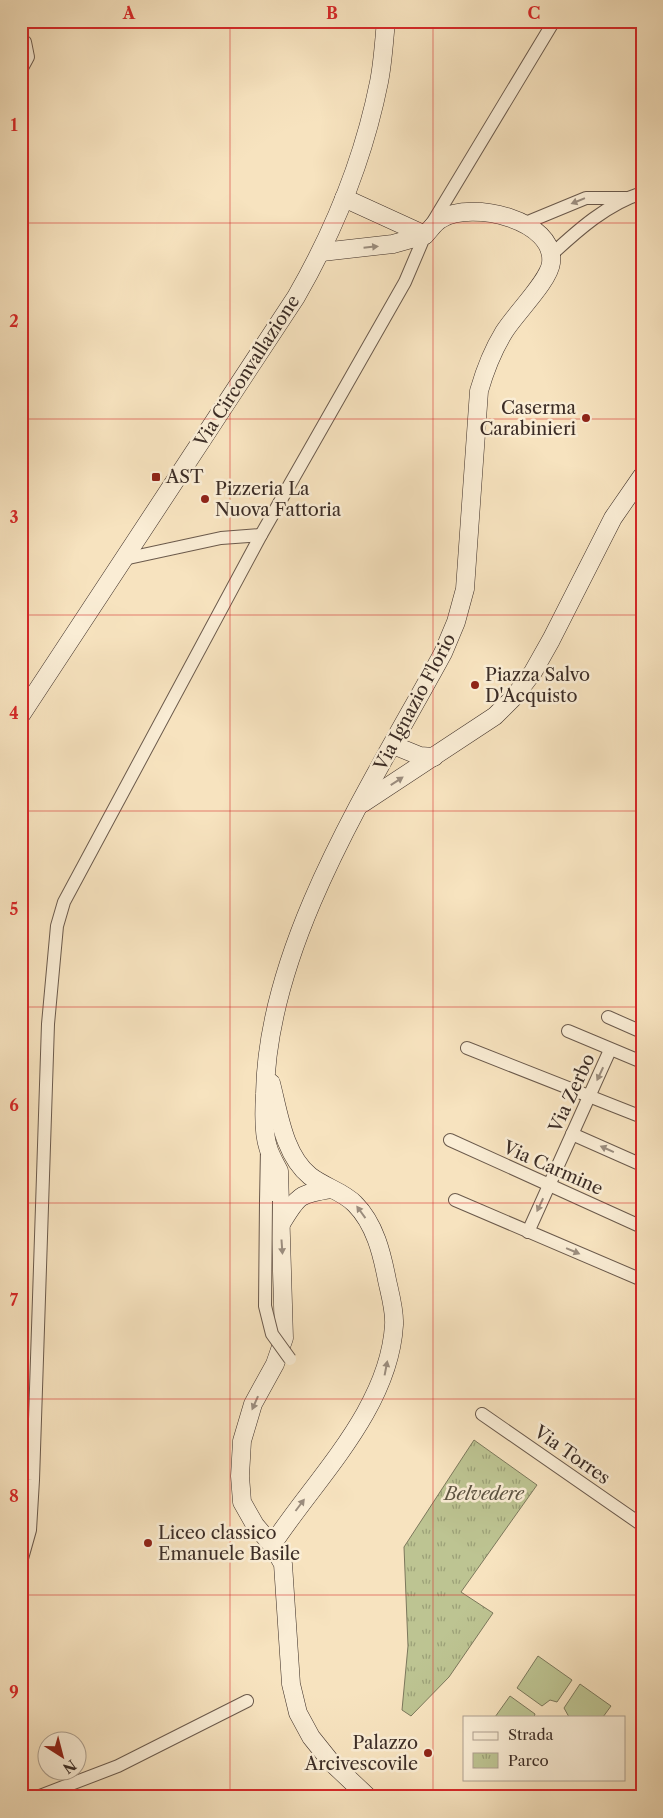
<svg xmlns="http://www.w3.org/2000/svg" width="663" height="1818" viewBox="0 0 663 1818" font-family="'Libre Caslon Text',serif">
<style>
.green{fill:#bdc492;stroke:#7c785c}
.park{fill:url(#park-tufts);stroke:#7c785c}
.lines{fill:none;stroke-linecap:round;stroke-linejoin:round}
.street-casing{stroke:#6b5a4c;stroke-width:14}
.secondary-casing{stroke:#3c2d26;stroke-width:19}
.street{stroke:#faedd5;stroke-width:12}
.secondary{stroke:#faedd5;stroke-width:18}
.street-bridge-casing{stroke:#6b5a4c;stroke-width:14;stroke-linecap:butt}
.street-bridge{stroke:#faedd5;stroke-width:12}
.oneway{fill:#9b8d7e}
.grid{fill:none;stroke:#d62828;stroke-width:1;stroke-opacity:0.55}
.poi-dot{fill:#8f2418;stroke:#faedd5;stroke-width:2}
.labels{text-anchor:middle;dominant-baseline:central;stroke-width:5;stroke-linejoin:round;paint-order:stroke}
.street-label{font-size:18px;fill:#3c2d26;stroke:#faedd5}
.poi-label{font-size:18px;fill:#3c2d26;stroke:#faedd5;text-anchor:start}
.park-label{font-size:18px;font-style:italic;fill:#5c5341;stroke:#faedd5}
.neatline{fill:none;stroke:#d62828;stroke-width:2}
.grid-label{font-size:16px;text-anchor:middle;font-weight:bold;fill:#d62828}
</style>
<defs>
<pattern id="park-tufts" width="24" height="20" patternUnits="userSpaceOnUse" patternTransform="scale(1.25)"><rect width="24" height="20" fill="#bdc492"/><path d="M3 7l-1-3M5 7V3M7 7l1-3M15 17l-1-3M17 17v-4M19 17l1-3" fill="none" stroke="#9ba077"/></pattern>
</defs>
<rect width="100%" height="100%" fill="#f7e3bf"/>
<filter id="stains"><feTurbulence type="fractalNoise" baseFrequency=".004" numOctaves="4"/><feColorMatrix values="0 0 0 0 .2 0 0 0 0 .09 0 0 0 0 .02 0 0 0 .5 -.17"/></filter>
<radialGradient id="worn" r=".72"><stop offset=".6" stop-color="#630" stop-opacity="0"/><stop offset="1" stop-color="#630" stop-opacity=".3"/></radialGradient>
<g class="green">
<path d="M538,1656L572,1680L557,1702L550,1700L542,1706L517,1688Z"/>
<path d="M580,1684L611,1706L603,1717H569L564,1708Z"/>
<path d="M510,1696L535,1714L534,1717H495Z"/>
</g>
<path class="park" d="M474,1440L537,1485L461,1592L493,1613L449,1677L411,1716L402,1710L408,1646L404,1547Z"/>
<g class="lines">
<defs>
<g id="street">
<path d="M21,41L25,42L28,57L21,70"/>
<path d="M642,170V177"/>
<path d="M523,224L586,198H626"/>
<path d="M551,255C578,230 607,204 642,193"/>
<path d="M124,559L221,538L261,535"/>
<path d="M608,1017L642,1032"/>
<path d="M568,1031L642,1062"/>
<path d="M467,1048L642,1117"/>
<path d="M572,1134L642,1165"/>
<path d="M450,1140L642,1227"/>
<path d="M455,1200L642,1280"/>
<path d="M266,1201L267,1149"/>
<path d="M528,1232L610,1050"/>
<path d="M482,1414L642,1525"/>
<path d="M21,1562L30,1530L33,1480L48,1024L57,926L64,902L261,535L405,282L425,235L554,21"/>
<path d="M37,1797L118,1766L247,1701"/>
</g>
<g id="secondary">
<path d="M344,198L425,235"/>
<path d="M322,252L393,244L425,235"/>
<path d="M21,715L296,297C334,231 364,157 379,82C383,62 384,41 386,21"/>
<path d="M393,745L420,756L434,757"/>
<path d="M363,803L495,716L514,697L533,672L551,640L613,518L642,476"/>
<path d="M271,1083C279,1114 284,1155 310,1176C324,1187 344,1192 355,1204C375,1224 382,1254 387,1280C390,1294 395,1311 394,1325C389,1409 316,1478 272,1545"/>
<path d="M281,1224C298,1196 298,1194 331,1189"/>
<path d="M368,1797L331,1762L311,1737L298,1713L291,1684L283,1564L272,1545L255,1525L242,1502L240,1476L242,1441L253,1404L275,1364L284,1338L279,1171C275,1163 270,1155 268,1147C263,1132 264,1110 265,1094C267,943 372,784 443,653L456,622L465,589L479,391C485,370 493,350 504,332C515,314 549,281 551,263C556,220 472,200 441,219C435,222 430,230 425,235"/>
</g>
</defs>
<use href="#street" class="street-casing"/>
<use href="#secondary" class="secondary-casing"/>
<use href="#street" class="street"/>
<use href="#secondary" class="secondary"/>
<defs>
<path id="street-bridge" d="M266,1201L265,1306L272,1334L290,1359"/>
</defs>
<use href="#street-bridge" class="street-bridge-casing"/>
<use href="#street-bridge" class="street-bridge"/>
</g>
<defs><path id="oneway-solid" d="M-6-.8H1V-3.2L6.5 0L1 3.2V.8H-6Z" transform="scale(1.25)"/></defs>
<g class="oneway">
<use href="#oneway-solid" transform="translate(578 201) rotate(158)"/>
<use href="#oneway-solid" transform="translate(371 247) rotate(-6)"/>
<use href="#oneway-solid" transform="translate(397 781) rotate(-33)"/>
<use href="#oneway-solid" transform="translate(600 1074) rotate(115)"/>
<use href="#oneway-solid" transform="translate(607 1149) rotate(-156)"/>
<use href="#oneway-solid" transform="translate(540 1205) rotate(115)"/>
<use href="#oneway-solid" transform="translate(361 1212) rotate(-126)"/>
<use href="#oneway-solid" transform="translate(282 1247) rotate(86)"/>
<use href="#oneway-solid" transform="translate(573 1251) rotate(23)"/>
<use href="#oneway-solid" transform="translate(386 1368) rotate(-79)"/>
<use href="#oneway-solid" transform="translate(255 1403) rotate(114)"/>
<use href="#oneway-solid" transform="translate(300 1505) rotate(-53)"/>
</g>
<path class="grid" d="M230,21V1797M433,21V1797M21,223H642M21,419H642M21,615H642M21,811H642M21,1007H642M21,1203H642M21,1399H642M21,1595H642"/>
<g class="poi-dot">
<circle cx="586" cy="418" r="5"/>
<rect x="151" y="472" width="10" height="10" rx="2.5"/>
<circle cx="205" cy="499" r="5"/>
<circle cx="475" cy="685" r="5"/>
<circle cx="148" cy="1543" r="5"/>
<circle cx="428" cy="1753" r="5"/>
</g>
<g class="labels">
<g class="street-label">
<text transform="translate(247 371) rotate(-57)">Via Circonvallazione</text>
<text transform="translate(415 702) rotate(-62)">Via Ignazio Florio</text>
<text transform="translate(572 1093) rotate(-65)">Via Zerbo</text>
<text transform="translate(553 1168) rotate(24)">Via Carmine</text>
<text transform="translate(572 1455) rotate(35)">Via Torres</text>
</g>
<g class="poi-label">
<text x="576" y="408" text-anchor="end">Caserma<tspan x="576" dy="21">Carabinieri</tspan></text>
<text x="166" y="477">AST</text>
<text x="215" y="489">Pizzeria La<tspan x="215" dy="21">Nuova Fattoria</tspan></text>
<text x="485" y="675">Piazza Salvo<tspan x="485" dy="21">D'Acquisto</tspan></text>
<text x="158" y="1533">Liceo classico<tspan x="158" dy="21">Emanuele Basile</tspan></text>
<text x="418" y="1743" text-anchor="end">Palazzo<tspan x="418" dy="21">Arcivescovile</tspan></text>
</g>
<g class="park-label">
<text x="484" y="1494">Belvedere</text>
</g>
</g>
<rect width="663" height="1818" fill="none" stroke="#f7e3bf" stroke-width="55"/>
<rect x="463" y="1716" width="162" height="65" fill="#faedd5" stroke="#aea08f"/>
<rect x="473" y="1732" width="25" height="8" fill="#faedd5" stroke="#aea08f"/>
<text x="508" y="1740" font-size="15" fill="#3c2d26">Strada</text>
<rect x="473" y="1753" width="25" height="15" fill="url(#park-tufts)" stroke="#aea08f"/>
<text x="508" y="1766" font-size="15" fill="#3c2d26">Parco</text>
<g transform="translate(62 1756) rotate(144)"><circle r="24" fill="#faedd5" stroke="#aea08f"/>
<path d="M0-4L9 19L0 12L-9 19Z" fill="#8f2418"/>
<text y="-8" font-size="14" font-weight="bold" text-anchor="middle" fill="#3c2d26">N</text>
</g>
<rect x="28" y="28" width="608" height="1762" class="neatline"/>
<g class="grid-label">
<text x="129" y="19">A</text>
<text x="332" y="19">B</text>
<text x="534" y="19">C</text>
<text x="14" y="131">1</text>
<text x="14" y="327">2</text>
<text x="14" y="523">3</text>
<text x="14" y="719">4</text>
<text x="14" y="915">5</text>
<text x="14" y="1111">6</text>
<text x="14" y="1306">7</text>
<text x="14" y="1502">8</text>
<text x="14" y="1698">9</text>
</g>
<rect width="100%" height="100%" filter="url(#stains)"/>
<rect width="100%" height="100%" fill="url(#worn)"/>
</svg>
